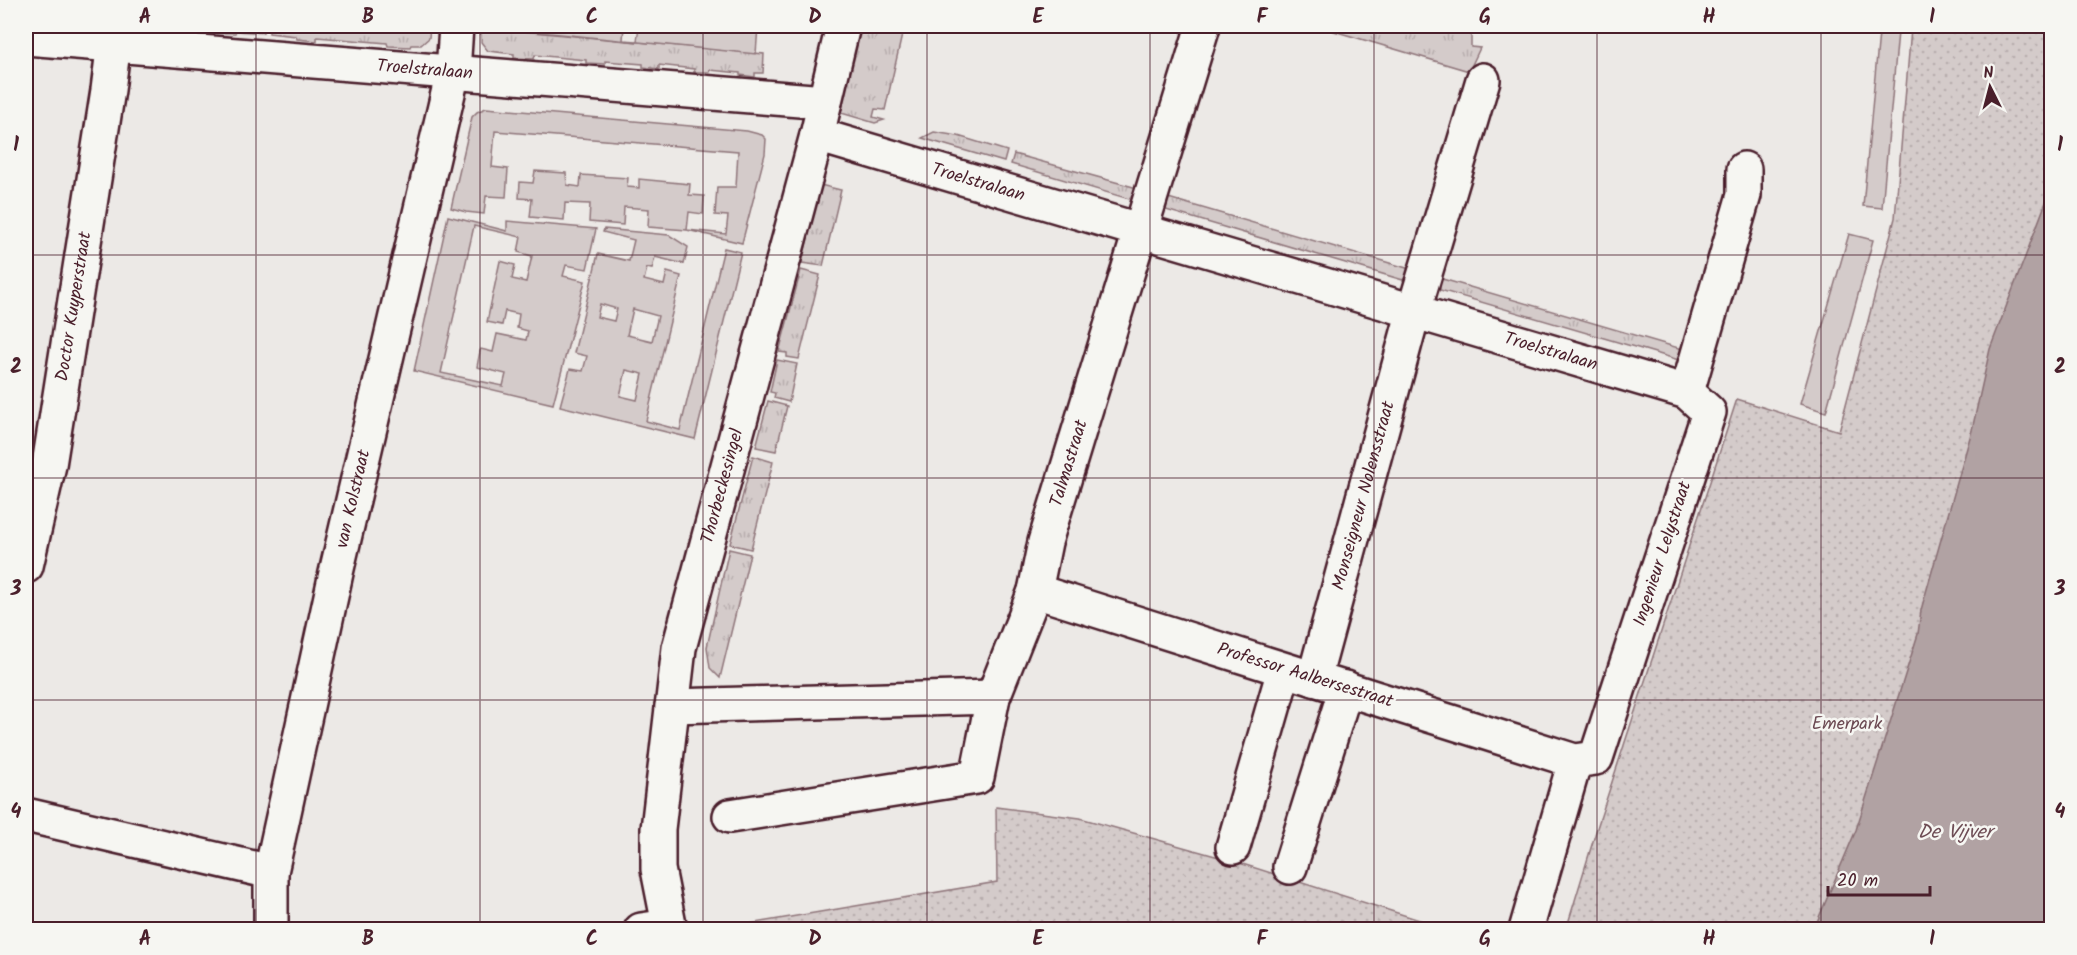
<svg xmlns="http://www.w3.org/2000/svg" width="2077" height="955" viewBox="0 0 2077 955" font-family="Kalam,sans-serif">
<style>
.grass{fill:url(#grass-tufts);stroke:#8f757a;stroke-width:1.5}
.park{fill:url(#park-dots);stroke:#8f757a;stroke-width:1.5}
.garden{fill:#d4cbca;stroke:#8f757a;stroke-width:1.5;fill-rule:evenodd}
.water{fill:#b1a2a3;stroke:#886e73;stroke-width:1.5}
.lines{fill:none;stroke-linecap:round;stroke-linejoin:round}
.minor-casing{stroke:#4a1f2b;stroke-width:38}
.minor{stroke:#f6f6f2;stroke-width:33}
.grid{fill:none;stroke:#4a1f2b;stroke-width:1.5;stroke-opacity:0.55}
.labels{text-anchor:middle;dominant-baseline:central;stroke-width:5;stroke-linejoin:round;paint-order:stroke}
.street-label{font-size:18px;fill:#4a1f2b;stroke:#f6f6f2}
.park-label{font-size:18px;fill:#6c4a53;stroke:#f6f6f2}
.water-label{font-size:20px;font-style:italic;fill:#6e4d55;stroke:#f6f6f2}
.neatline{fill:none;stroke:#4a1f2b;stroke-width:2}
.grid-label{font-size:20px;text-anchor:middle;font-weight:bold;fill:#4a1f2b}
</style>
<defs>
<pattern id="grass-tufts" width="24" height="20" patternUnits="userSpaceOnUse" patternTransform="scale(1.5)"><rect width="24" height="20" fill="#d4cbca"/><path d="M3 7l-1-3M5 7V3M7 7l1-3M15 17l-1-3M17 17v-4M19 17l1-3" fill="none" stroke="#b8aeae"/></pattern>
<pattern id="park-dots" width="8" height="8" patternUnits="userSpaceOnUse" patternTransform="scale(1.5)"><rect width="8" height="8" fill="#d4cbca"/><path d="M2 2h.1M6 6h.1" fill="none" stroke="#b8aeae" stroke-width="1.8" stroke-linecap="round"/></pattern>
</defs>
<rect width="100%" height="100%" fill="#ece9e6"/>
<filter id="ink" filterUnits="userSpaceOnUse"><feTurbulence type="fractalNoise" baseFrequency=".0167" numOctaves="2"/><feDisplacementMap in="SourceGraphic" scale="12" xChannelSelector="R" yChannelSelector="G"/><feConvolveMatrix kernelMatrix="1 2 1 2 8 2 1 2 1" color-interpolation-filters="sRGB"/></filter>
<g filter="url(#ink)">
<g class="grass">
<path d="M155,26H263V33L236,31L235,33H216V29L172,26L155,28Z"/>
<path d="M269,26H430L429,38L421,45H411L410,47L388,46L387,43L317,37V41L297,39L296,36L269,33Z"/>
<path d="M859,26H904L885,110L875,109L873,117L884,120L875,123L838,112Z"/>
<path d="M1317,26H1471V47L1480,48L1469,71Z"/>
<path d="M481,27L764,54L763,73H755V77L740,75V73L710,70L709,72H694V69L659,65V69L643,67V64L605,61V64L586,63V60L535,55L534,59L514,58V54L488,51L481,42Z"/>
<path d="M934,132L958,136L1007,151L1004,162L922,138Z"/>
<path d="M1014,154L1137,188L1129,199L1011,164Z"/>
<path d="M820,185L841,190L823,266L802,263Z"/>
<path d="M1165,197L1410,269L1403,280L1166,210Z"/>
<path d="M801,270L820,275L799,359L787,357V353L779,352Z"/>
<path d="M1439,278L1682,349L1679,360L1440,290Z"/>
<path d="M777,360L797,364L789,402L774,398L775,393L770,392Z"/>
<path d="M768,401L787,406L776,451L756,447Z"/>
<path d="M753,456L773,462L751,549L730,544Z"/>
<path d="M729,549L750,554L720,678L710,668L707,647Z"/>
</g>
<g class="park">
<path d="M1908,26H2051V929L1566,930L1597,828L1737,399L1839,431L1895,218L1911,29Z"/>
<path d="M996,807L1080,818L1233,861L1448,929L714,930L997,882Z"/>
</g>
<g class="garden">
<path d="M481,26H624L623,40L637,41L639,27L629,26H696L699,31H709L713,27L745,28V26H758L756,54Z"/>
<path d="M1898,32L1882,208L1863,206L1879,33Z"/>
<path d="M486,108L747,131L762,135L766,139L765,154L742,243L687,230L648,227L649,209L624,207L623,225L589,222L590,204L565,203L564,220L530,217L532,199L519,198L520,182L533,183L535,171L566,173L567,185L580,187L581,175L628,178L627,187L639,188V179L690,184L689,195L704,196L703,214L689,212L687,230L726,234L728,216L715,215L717,187H736L738,151L495,131L492,167L508,169L506,197L486,196L484,214L466,212L451,208L472,117L477,112Z"/>
<path d="M448,216L507,231V221L596,229L587,269L566,265L563,276L585,281L553,404L414,371ZM474,226L521,237L518,252L532,256L526,282L512,279L515,265L500,261L487,322L502,325L505,311L519,314L517,328L528,331L526,340L497,334L493,352L481,349L480,351L477,367L506,374L503,386L441,373Z"/>
<path d="M604,229L669,235L688,247L684,264L655,257L652,269L647,268L644,280L664,285L667,272L681,276L646,421L680,430L724,248L741,252L695,439L560,406L570,369L583,371L587,356L574,353L598,254L629,261L634,240L603,232ZM600,304L617,309L614,321L597,317ZM633,309L658,316L652,341L627,335ZM626,370L643,374L637,400L620,396Z"/>
<path d="M1849,234L1873,240L1826,412L1800,404Z"/>
</g>
<path class="water" d="M2051,189V929H1814L1856,830L1918,634L1921,610L1972,430L1990,349Z"/>
<g class="lines">
<defs>
<g id="minor">
<path id="s1" d="M26,38L825,102"/>
<path id="s2" d="M817,135L1687,392L1709,412L1596,758L1575,761L1035,591"/>
<path d="M1687,392L1744,195V169"/>
<path id="s3" d="M26,566L49,465L108,90L116,26"/>
<path id="s4" d="M1314,679L1414,310L1483,80"/>
<path d="M672,706L993,697"/>
<path d="M26,815L271,872"/>
<path id="s5" d="M730,816L977,777L993,697L1035,591L1045,542L1203,26"/>
<path d="M1233,847L1284,670"/>
<path d="M1290,867L1346,688"/>
<path id="s6" d="M271,930V872L336,573L453,72L456,26"/>
<path d="M641,930L669,926"/>
<path id="s7" d="M670,930L658,869V829L679,648L817,135L843,26"/>
<path d="M1526,930L1575,761"/>
</g>
</defs>
<use href="#minor" class="minor-casing"/>
<use href="#minor" class="minor"/>
</g>
</g>
<path class="grid" d="M256,26V930M480,26V930M703,26V930M927,26V930M1150,26V930M1374,26V930M1597,26V930M1821,26V930M26,255H2052M26,478H2052M26,700H2052"/>
<g class="labels">
<g class="street-label">
<text stroke="none"><textPath href="#s1" startOffset="400">Troelstralaan</textPath></text>
<text stroke="none"><textPath href="#s2" startOffset="168">Troelstralaan</textPath></text>
<text stroke="none"><textPath href="#s3" startOffset="264">Doctor Kuyperstraat</textPath></text>
<text stroke="none"><textPath href="#s2" startOffset="765">Troelstralaan</textPath></text>
<text stroke="none"><textPath href="#s5" startOffset="578">Talmastraat</textPath></text>
<text stroke="none"><textPath href="#s7" startOffset="452">Thorbeckesingel</textPath></text>
<text stroke="none"><textPath href="#s4" startOffset="190">Monseigneur Nolensstraat</textPath></text>
<text stroke="none"><textPath href="#s6" startOffset="440">van Kolstraat</textPath></text>
<text transform="translate(1663 554) rotate(-72)">Ingenieur Lelystraat</text>
<text transform="translate(1305 676) rotate(17)">Professor Aalbersestraat</text>
</g>
<g class="park-label">
<text x="1847" y="724">Emerpark</text>
</g>
<g class="water-label">
<text x="1955" y="833">De Vijver</text>
</g>
</g>
<rect width="2077" height="955" fill="none" stroke="#f6f6f2" stroke-width="66"/>
<g transform="translate(1990 87) rotate(354)" stroke="#f6f6f2" stroke-width="4.5" paint-order="stroke">
<path d="M0-4.5L10 22L0 15L-10 22Z" fill="#4a1f2b"/>
<text y="-9" font-size="16" font-weight="bold" text-anchor="middle" fill="#4a1f2b">N</text>
</g>
<path d="M1828 886v9h102v-9" fill="none" stroke="#4a1f2b" stroke-width="3"/>
<text x="1837" y="886" font-size="18" fill="#4a1f2b" stroke="#f6f6f2" stroke-width="4.5" paint-order="stroke">20 m</text>
<rect x="33" y="33" width="2011" height="889" class="neatline"/>
<g class="grid-label">
<text x="145" y="23">A</text>
<text x="368" y="23">B</text>
<text x="592" y="23">C</text>
<text x="815" y="23">D</text>
<text x="1038" y="23">E</text>
<text x="1262" y="23">F</text>
<text x="1485" y="23">G</text>
<text x="1709" y="23">H</text>
<text x="1932" y="23">I</text>
<text x="16" y="151">1</text>
<text x="2060" y="151">1</text>
<text x="16" y="373">2</text>
<text x="2060" y="373">2</text>
<text x="16" y="595">3</text>
<text x="2060" y="595">3</text>
<text x="16" y="818">4</text>
<text x="2060" y="818">4</text>
<text x="145" y="945">A</text>
<text x="368" y="945">B</text>
<text x="592" y="945">C</text>
<text x="815" y="945">D</text>
<text x="1038" y="945">E</text>
<text x="1262" y="945">F</text>
<text x="1485" y="945">G</text>
<text x="1709" y="945">H</text>
<text x="1932" y="945">I</text>
</g>
</svg>
